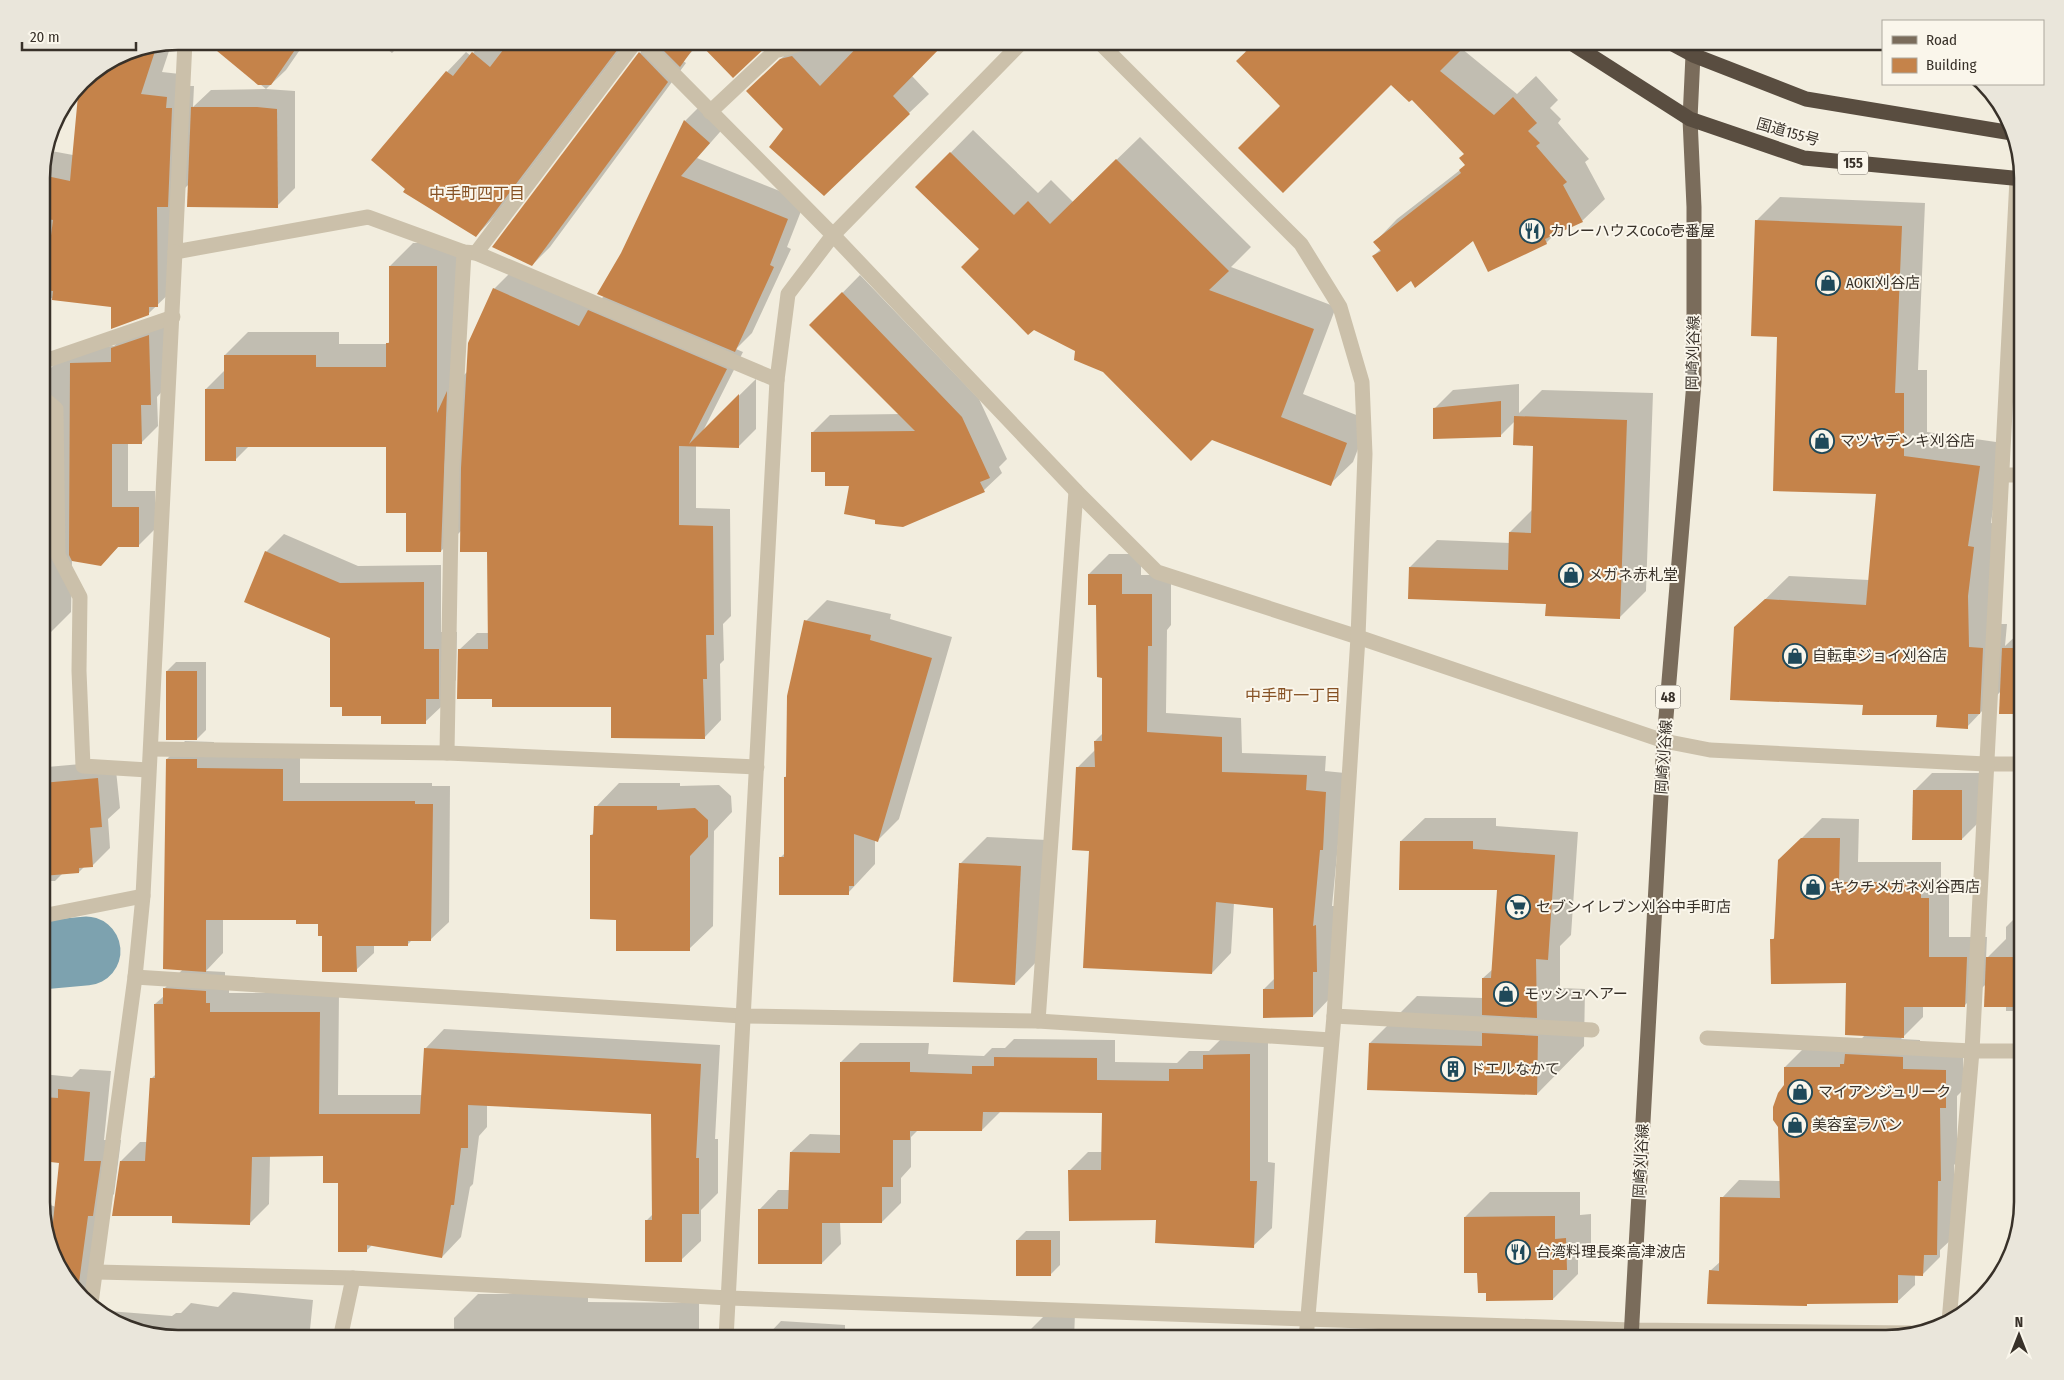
<svg xmlns="http://www.w3.org/2000/svg" width="2064" height="1380" viewBox="0 0 2064 1380" font-family="'Fira Sans Condensed','Noto Sans JP',sans-serif">
<style>
.shadow{fill:#0003}
.lines{fill:none;stroke-linecap:round;stroke-linejoin:round}
.river{stroke:#7da2af;stroke-width:69}
.building{fill:#c5834a}
.lane{stroke:#cbc0aa;stroke-width:15}
.street{stroke:#cbc0aa;stroke-width:15}
.primary{stroke:#7a6c5b;stroke-width:15}
.highway{stroke:#594d40;stroke-width:15}
.labels{text-anchor:middle;dominant-baseline:central;stroke-width:4;stroke-linejoin:round;paint-order:stroke}
.shield{fill:#faf6eb;stroke:#726c63;stroke-width:1}
.shield-label{font-size:14px;font-weight:bold;fill:#383129}
.street-label{font-size:15px;fill:#383129;stroke:#faf6eb}
.poi-label{font-size:15px;fill:#383129;stroke:#faf6eb;text-anchor:start}
.neighbourhood-label{font-size:16px;fill:#865123;stroke:#faf6eb}
.rim{fill:none;stroke:#383129;stroke-width:2.5}
</style>
<rect width="100%" height="100%" fill="#f2edde"/>
<g class="shadow">
<path d="M207,41H306L286,70L266,89L295,91V188L277,206L189,184L179,194L180,283L148,314L112,306L42,297V169L46,150L73,155L81,82L126,52L172,42L162,72L189,75L188,86H194L193,107L211,90L266,89Z"/>
<path d="M377,41H404L392,53Z"/>
<path d="M482,41H627L495,216L476,236L447,72L466,52L471,56Z"/>
<path d="M652,41H702L683,61L686,63L550,247L532,265L640,53Z"/>
<path d="M800,41H945L912,76L929,94L909,113L784,129L767,72Z"/>
<path d="M1137,41H1146L1142,46Z"/>
<path d="M1235,41H1468L1461,48L1517,94L1536,76L1558,100L1550,108L1561,119L1558,123L1589,159L1585,162L1605,199L1582,221L1556,233L1546,243L1474,240L1411,280L1373,256L1381,249L1375,242L1397,219L1464,167L1467,165L1466,154L1412,98L1391,83L1282,106L1247,53Z"/>
<path d="M703,103L727,124L697,158L805,201L787,247L791,249L752,333L736,349L743,352L703,431L756,379V429L739,446L696,445V508L730,509L731,616L723,624L724,660L720,664L721,720L704,738L459,650L477,633H490L489,551L462,530L441,551L407,512L387,445H250L235,460L206,389L225,370V355L248,332H339V344H387L390,341V266L413,243H459V380L468,371L494,289L511,272L593,307L604,296L685,121Z"/>
<path d="M973,130L1038,193L1051,180L1073,202L1140,137L1251,247L1231,267L1336,307L1303,394L1369,420L1353,462L1330,484L1104,371L1077,350L980,249L917,187Z"/>
<path d="M1780,197L1925,203L1918,370H1927V432L2003,443L1991,523L1997,524L1992,624H2007L2005,646L2023,629V712L2001,691L1967,727L1938,714L1864,704L1736,628L1789,576L1869,580L1877,492L1778,335L1756,221Z"/>
<path d="M860,275L979,399L1007,459L999,467L1002,473L984,490L851,484L826,471L812,433L830,415L900,414L811,325Z"/>
<path d="M165,320L166,387L157,397L158,426L141,443H128V491H155V529L138,546H119L101,565L72,560L71,612L49,634H42V387H48V371L64,354L87,347L114,346L128,332Z"/>
<path d="M1519,384V413L1542,390L1653,393L1646,591L1619,618L1547,603L1410,567L1437,540L1510,543V532L1532,510L1534,445L1515,421L1500,436L1435,408L1453,390Z"/>
<path d="M284,534L358,566L441,565V632H457L456,680L443,693V705L425,722L343,706L331,637L266,552Z"/>
<path d="M1109,554H1141V575H1171V625L1167,630L1166,713L1241,718L1242,753L1326,756L1325,771L1345,773L1332,906H1335L1332,996L1313,1016L1264,989L1275,978V907L1234,903L1231,953L1212,973L1090,849L1077,768L1096,749L1095,741L1103,733V676L1097,604L1089,574Z"/>
<path d="M827,600L891,614L890,619L952,637L899,819L878,840L875,839V864L848,893L780,858L785,853V777L788,775L806,621Z"/>
<path d="M176,662H206V730L197,739L167,671Z"/>
<path d="M185,741L214,742V750L300,752V783H432V786H450L449,922L431,939H413L408,944H374V953L356,970L323,934L319,923L298,919H223V953L206,971L225,972V984H229V993H339L338,1095H422L425,1049L444,1029L720,1045L715,1139H718V1193L701,1210V1241L681,1260L646,1221L653,1214L652,1113L487,1104V1127L479,1136L473,1184L470,1187L461,1237L442,1257L373,1244L366,1251L340,1182L324,1155L270,1156L269,1204L250,1223L173,1215L121,1161L140,1142H148L152,1078L156,1074L155,1004L164,996V989L183,969L167,759Z"/>
<path d="M115,761L120,808L108,819L110,848L92,866L84,867L79,872L63,873L55,881H42V770L47,767Z"/>
<path d="M1932,773H1980V821L1962,839L1914,791Z"/>
<path d="M619,783H680V786L719,785L731,796L732,812L714,831L713,926L689,949L617,919L591,835L595,832L596,807Z"/>
<path d="M1425,818H1496V826L1578,832L1571,935L1560,946V988L1585,989L1584,1046L1537,1094L1370,1043L1417,996L1483,998V978L1493,969L1498,889L1401,841Z"/>
<path d="M1822,818L1859,819L1858,862H1941V879H1949V937H1987L1986,959L2006,939V927L2023,910V1011H2006V1006L1986,984L1964,1006H1923V1017L1901,1039L1920,1040V1052L1963,1053V1090L1957,1096V1162L1954,1165V1237L1940,1250V1257L1923,1274H1915V1285L1897,1302L1710,1271L1721,1261L1722,1198L1739,1180L1781,1181L1785,1067L1802,1050H1851L1865,1035L1847,982L1772,940L1776,936L1779,861Z"/>
<path d="M987,837L1047,840L1041,957L1015,984L960,864Z"/>
<path d="M1268,1036V1162L1275,1163L1272,1228L1253,1246L1157,1219L1069,1171L1088,1152H1102L1103,1112L1001,1111L982,1130H918L911,1137V1167L901,1178V1203L882,1222H840L841,1244L822,1263L760,1209L778,1190H790L791,1152L810,1134L841,1135V1062L860,1043H929L928,1054L984,1056L992,1048H1005L1014,1039L1115,1040V1062L1177,1063L1189,1051H1209L1223,1037Z"/>
<path d="M80,1069L111,1071L104,1140H121L114,1194L108,1200L93,1306L59,1270L42,1211V1202L56,1207L60,1162L42,1160V1074L72,1077Z"/>
<path d="M1490,1192H1580V1215L1591,1214V1244L1578,1257V1274L1553,1299L1488,1291L1479,1272L1465,1217Z"/>
<path d="M1026,1231H1060V1265L1051,1274L1017,1240Z"/>
<path d="M233,1292L313,1300L309,1339H178L102,1316L96,1310L172,1316L176,1313H181L191,1303L218,1307Z"/>
<path d="M478,1294H588V1302L699,1303V1339H454V1318Z"/>
<path d="M1046,1314H1075L1074,1339H894L899,1334L1029,1331Z"/>
<path d="M781,1321L845,1325V1339H764Z"/>
<path d="M1382,1335L1454,1336V1339H1378Z"/>
</g>
<g class="lines">
<path class="river" d="M42,955L86,951"/>
</g>
<g class="building">
<path d="M205,41H301L271,85H258Z"/>
<path d="M510,41H624L476,237L403,192L405,189L371,160L446,71L453,76L472,52L490,67Z"/>
<path d="M654,41H775L769,44L733,78L698,42L680,67Z"/>
<path d="M863,41H947L893,96L910,114L824,196L769,147L783,129L746,91L780,59L792,56L820,86Z"/>
<path d="M1257,41H1470L1440,71L1494,115L1513,97L1537,123L1528,131L1540,143L1536,146L1567,182L1563,185L1583,222L1545,239L1547,244L1488,272L1473,241L1415,288L1411,281L1397,292L1372,256L1381,251L1373,242L1461,173L1459,170L1465,165L1459,158L1464,154L1412,100L1409,102L1391,85L1283,193L1238,148L1280,106L1236,61Z"/>
<path d="M157,45L141,94L167,97L166,108H172L168,207H157L158,307H149V315L111,329V307L52,300L53,291L44,290L53,220L42,218V175L70,181L79,85L82,81L126,52Z"/>
<path d="M639,52L668,82L532,266L492,247Z"/>
<path d="M191,107H257L277,109L278,208L187,207Z"/>
<path d="M684,120L710,143L681,176L788,219L770,265L774,267L735,352L597,294L621,253Z"/>
<path d="M950,152L1014,215L1028,201L1050,224L1116,159L1229,271L1209,290L1314,329L1281,417L1347,443L1331,486L1212,440L1191,461L1103,372L1074,360L1075,351L1034,330L1028,335L961,267L979,249L915,187Z"/>
<path d="M1755,220L1902,226L1895,393H1904V456L1980,466L1968,546L1974,547L1968,596L1969,647L1983,648L1980,714H1968V729L1936,727L1937,715H1862L1863,705L1730,700L1734,627L1765,599L1866,605L1876,494L1773,491L1777,337L1751,336Z"/>
<path d="M389,266H437V413L447,391L441,552H406V513H386V447H236V461H205V389H224V355H316V367H386V343H389Z"/>
<path d="M493,288L579,326L588,310L727,369L689,444L739,394V448L679,446V525L713,526L714,635H706L707,679H703L705,739L611,738V707H492V699H457L458,649H488L487,552H460L461,468L468,343Z"/>
<path d="M842,292L962,417L990,478L980,482L985,492L903,527L875,524V520L844,514L849,486H825V472H811V432L915,431L809,325Z"/>
<path d="M149,335L151,405H141L142,444H112V507H139V547H118L101,566L72,561L69,555L70,363L111,362V348Z"/>
<path d="M1501,401V437L1433,439V408Z"/>
<path d="M1514,416L1627,420L1620,619L1545,616L1546,604L1408,599L1409,567L1508,570L1509,532L1531,533L1533,446L1513,445Z"/>
<path d="M265,551L340,583L424,582V649H439V699H426V724H381V716H342V707H330V638L244,602Z"/>
<path d="M1088,574H1122V594H1152V646H1148L1147,732L1222,737V772L1307,775L1306,790L1326,792L1323,850H1320L1313,926L1316,925L1317,972H1313V1017L1263,1018V989H1274L1273,908L1216,902L1212,974L1083,968L1089,851L1072,850L1076,767H1095L1094,741H1102V678L1097,677L1096,605H1088Z"/>
<path d="M804,620L871,635L870,640L932,658L878,842L854,834V886H849V895H779V857H784V777H786L787,696Z"/>
<path d="M2002,648H2023V714H1999Z"/>
<rect x="166" y="671" width="31" height="69"/>
<path d="M166,759H197V768L283,769V801H415V804H433L431,941H408V946H356L357,972H322V936H318V924H296V920H206V972L163,969Z"/>
<path d="M98,778L102,827L90,828L93,867L79,868V873L42,876V783Z"/>
<path d="M1913,790H1962V840H1912Z"/>
<path d="M594,806H657V810L695,808L708,820V837L690,856V951H616V920L590,919V835H593Z"/>
<path d="M1801,838H1840L1839,882H1921V898H1929V957H1967L1965,1007H1904V1038L1845,1035L1846,983L1771,984L1770,939H1774L1778,860Z"/>
<path d="M1400,841H1473V849L1555,855L1548,960L1536,959L1537,1018L1482,1015V978H1491L1497,890H1399Z"/>
<path d="M959,863L1021,866L1015,985L953,982Z"/>
<path d="M1986,957H2023V1007H1984Z"/>
<path d="M163,988L206,991V1003H210V1012H320L319,1114H420L424,1048L701,1064L696,1158H699V1214H682V1262H645V1220H652L651,1114L468,1105V1148H461L454,1205H451L442,1258L367,1245V1252H338V1183H323V1156L252,1157L250,1225L172,1223V1216H112L120,1161H145L150,1078H155L154,1004H163Z"/>
<path d="M1482,1033L1538,1036L1537,1095L1367,1090L1369,1043L1482,1046Z"/>
<path d="M1250,1054V1181H1257L1254,1248L1155,1243L1156,1220L1069,1221L1068,1170H1101L1102,1113L983,1112L982,1131H910V1140H893V1187H882V1223H822V1264H758V1209H788L790,1152L840,1153V1062H910V1072L972,1074V1066H994V1057L1097,1058V1080L1169,1081V1069H1203V1055Z"/>
<path d="M1845,1054L1903,1057V1069L1946,1070V1108H1940L1941,1181H1938L1937,1255H1924L1923,1276L1898,1275V1303L1807,1304V1306L1707,1304L1709,1270L1719,1271L1720,1197L1780,1198L1778,1127L1773,1120V1107L1778,1093L1784,1085V1067H1840V1064H1844Z"/>
<path d="M58,1089L90,1092L84,1161H101L93,1216H88L78,1290L59,1270L51,1242L59,1163L42,1161V1097L58,1098Z"/>
<path d="M1555,1216V1239L1566,1238L1567,1270H1553V1300L1486,1301V1293H1478L1477,1273H1464V1217Z"/>
<rect x="1016" y="1240" width="35" height="36"/>
</g>
<g class="lines">
<g class="lane">
<path d="M710,112L775,51L811,41"/>
<path d="M476,253L636,41"/>
<path d="M42,397L56,409L58,555L80,597L79,671L83,766L148,770"/>
<path d="M1334,1016L1592,1030"/>
<path d="M1707,1038L1972,1051"/>
</g>
<g class="street">
<path d="M185,41L175,252L368,217L464,252L476,253L777,380"/>
<path d="M641,41L833,235L1076,491L1157,572L1358,637L1664,741L1710,750L1986,764H2023"/>
<path d="M1098,41L1301,244L1340,307L1362,382L1365,454L1358,637L1334,1016L1306,1339"/>
<path d="M42,362L173,317"/>
<path d="M2002,475H2023"/>
<path d="M151,749L447,753L757,767"/>
<path d="M447,753L452,468L464,252"/>
<path d="M42,916L143,896"/>
<path d="M135,977L742,1016L1038,1021L1331,1040"/>
<path d="M1038,1021L1076,491"/>
<path d="M1972,1051H2023"/>
<path d="M96,1272L353,1278L729,1298L1306,1319L1631,1330L1910,1333"/>
<path d="M91,1303L135,977L143,896L175,252"/>
<path d="M1949,1322L1972,1051L2017,179"/>
<path d="M340,1339L353,1278"/>
<path d="M726,1339L777,380L788,294L833,235L1023,41"/>
</g>
<path class="primary" d="M1631,1339L1664,741L1694,382V207L1690,119L1693,55"/>
<g class="highway">
<path d="M1568,41L1690,119L1804,158L2023,179"/>
<path d="M1667,41L1693,55L1806,99L2012,133"/>
</g>
</g>
<defs>
<symbol id="restaurant-ring" viewBox="-11 -11 22 22"><circle r="9.5" fill="#faf6eb" stroke="#1f4959" stroke-width="1.5"/><path d="M-5-6h1v4h1v-4h1v4h1v-4h1v5L-1.5 .5V6h-2V.5L-5-1ZM5-6V6H3V1.5H1.5Q1.5-4 5-6Z" fill="#1f4959"/></symbol>
<symbol id="shop-ring" viewBox="-11 -11 22 22"><circle r="9.5" fill="#faf6eb" stroke="#1f4959" stroke-width="1.5"/><path d="M-5-2.5h2.3a2.7 3.5 0 0 1 5.4 0H5L5.5 6h-11ZM-1.5-2.5h3a1.5 2.3 0 0 0-3 0Z" fill="#1f4959"/></symbol>
<symbol id="supermarket-ring" viewBox="-11 -11 22 22"><circle r="9.5" fill="#faf6eb" stroke="#1f4959" stroke-width="1.5"/><path d="M-6-5.5h2.5l.6 2H6L4.5 2H-2.5L-4.4-4H-6ZM-1.5 3.2a1.3 1.3 0 1 0 .1 0ZM3 3.2a1.3 1.3 0 1 0 .1 0Z" fill="#1f4959"/></symbol>
<symbol id="building-ring" viewBox="-11 -11 22 22"><circle r="9.5" fill="#faf6eb" stroke="#1f4959" stroke-width="1.5"/><path d="M-4-6H4V6H1V3H-1V6H-4ZM-2.5-4.3h1.7v1.8h-1.7ZM.8-4.3h1.7v1.8H.8ZM-2.5-1h1.7V.8h-1.7ZM.8-1h1.7V.8H.8Z" fill="#1f4959"/></symbol>
</defs>
<g fill-rule="evenodd">
<use href="#restaurant-ring" x="1518" y="217" width="28" height="28"/>
<use href="#shop-ring" x="1814" y="269" width="28" height="28"/>
<use href="#shop-ring" x="1808" y="427" width="28" height="28"/>
<use href="#shop-ring" x="1557" y="561" width="28" height="28"/>
<use href="#shop-ring" x="1781" y="642" width="28" height="28"/>
<use href="#shop-ring" x="1799" y="873" width="28" height="28"/>
<use href="#supermarket-ring" x="1504" y="893" width="28" height="28"/>
<use href="#shop-ring" x="1492" y="980" width="28" height="28"/>
<use href="#building-ring" x="1439" y="1055" width="28" height="28"/>
<use href="#shop-ring" x="1786" y="1078" width="28" height="28"/>
<use href="#shop-ring" x="1781" y="1111" width="28" height="28"/>
<use href="#restaurant-ring" x="1504" y="1238" width="28" height="28"/>
</g>
<g class="labels">
<g class="shield">
<rect x="1838" y="151.5" width="30" height="23" rx="4"/>
<rect x="1655.5" y="685.5" width="25" height="23" rx="4"/>
</g>
<g class="shield-label">
<text x="1853" y="163">155</text>
<text x="1668" y="697">48</text>
</g>
<g class="street-label">
<text transform="translate(1788 132) rotate(16)">国道155号</text>
<text transform="translate(1693 353) rotate(-89)">岡崎刈谷線</text>
<text transform="translate(1664 757) rotate(-86)">岡崎刈谷線</text>
<text transform="translate(1641 1161) rotate(-87)">岡崎刈谷線</text>
</g>
<g class="poi-label">
<text x="1550" y="231">カレーハウスCoCo壱番屋</text>
<text x="1846" y="283">AOKI刈谷店</text>
<text x="1840" y="441">マツヤデンキ刈谷店</text>
<text x="1588" y="575">メガネ赤札堂</text>
<text x="1812" y="656">自転車ジョイ刈谷店</text>
<text x="1830" y="887">キクチメガネ刈谷西店</text>
<text x="1536" y="907">セブンイレブン刈谷中手町店</text>
<text x="1524" y="994">モッシュヘアー</text>
<text x="1470" y="1069">ドエルなかて</text>
<text x="1818" y="1092">マイアンジュリーク</text>
<text x="1812" y="1125">美容室ラパン</text>
<text x="1536" y="1252">台湾料理長楽高津波店</text>
</g>
<g class="neighbourhood-label">
<text x="477" y="193">中手町四丁目</text>
<text x="1293" y="695">中手町一丁目</text>
</g>
</g>
<path d="M0 0H2064V1380H0ZM178 50H1886A128 128 0 0 1 2014 178V1202A128 128 0 0 1 1886 1330H178A128 128 0 0 1 50 1202V178A128 128 0 0 1 178 50Z" fill="#eae6db" fill-rule="evenodd"/>
<path class="rim" d="M178 50H1886A128 128 0 0 1 2014 178V1202A128 128 0 0 1 1886 1330H178A128 128 0 0 1 50 1202V178A128 128 0 0 1 178 50Z"/>
<rect x="1882" y="20" width="162" height="65" fill="#faf6eb" stroke="#aca79d"/>
<rect x="1892" y="36" width="25" height="8" fill="#7a6c5b" stroke="#aca79d"/>
<text x="1926" y="45" font-size="15" fill="#383129">Road</text>
<rect x="1892" y="58" width="25" height="15" fill="#c5834a" stroke="#aca79d"/>
<text x="1926" y="70" font-size="15" fill="#383129">Building</text>
<g transform="translate(2019 1335)" stroke="#faf6eb" stroke-width="4" paint-order="stroke">
<path d="M0-4L9 19L0 12L-9 19Z" fill="#383129"/>
<text y="-8" font-size="14" font-weight="bold" text-anchor="middle" fill="#383129">N</text>
</g>
<path d="M22 42v8h114v-8" fill="none" stroke="#383129" stroke-width="2.5"/>
<text x="30" y="42" font-size="15" fill="#383129" stroke="#faf6eb" stroke-width="4" paint-order="stroke">20 m</text>
</svg>
